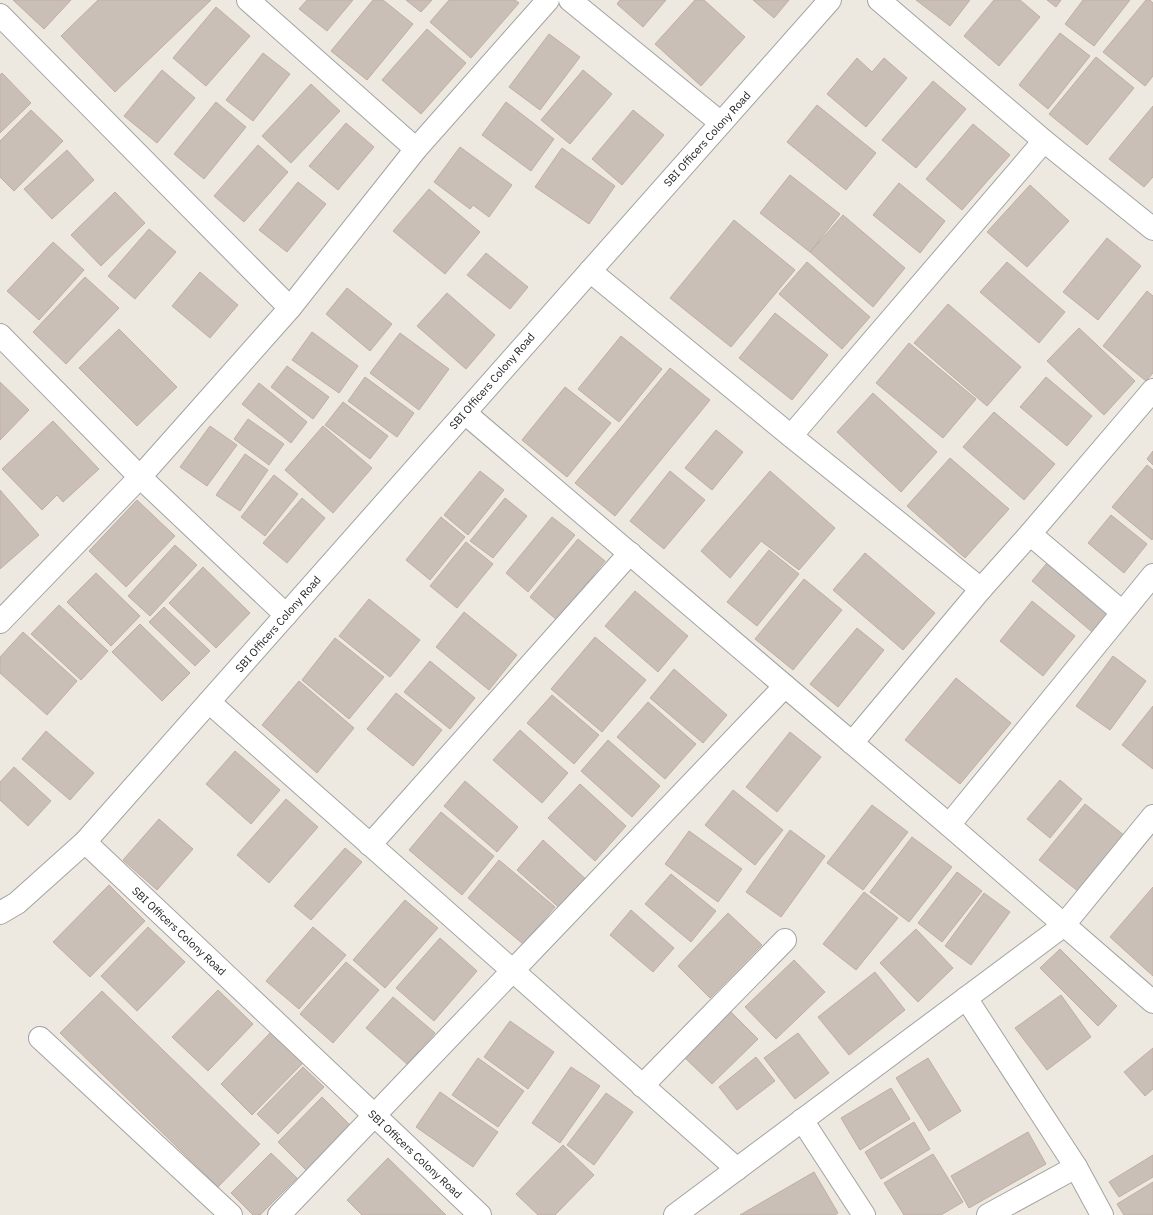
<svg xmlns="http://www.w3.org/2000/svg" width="1153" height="1215" viewBox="0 0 1153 1215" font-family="'IBM Plex Sans',sans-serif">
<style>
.building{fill:#cabfb6;stroke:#c1aea1}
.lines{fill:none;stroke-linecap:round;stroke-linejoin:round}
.street-casing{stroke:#a3a3a3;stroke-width:24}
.street{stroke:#fff;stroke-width:22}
.labels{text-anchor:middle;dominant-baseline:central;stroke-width:3;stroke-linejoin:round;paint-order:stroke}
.street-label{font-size:11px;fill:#1c1c1c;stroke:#fff}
</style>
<rect width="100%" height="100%" fill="#eee9e0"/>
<g class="building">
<path d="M13,0H71L44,29Z"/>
<path d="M98,0H211L115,92L61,36Z"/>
<path d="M307,0H353L327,31L299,9Z"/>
<path d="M373,0H383L413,24L367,80L331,51Z"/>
<path d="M406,0H432L421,12Z"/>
<path d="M449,0H515L519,3L471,58L430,22Z"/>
<path d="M620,0H666L643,27L617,4Z"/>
<path d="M695,0H704L745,37L701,86L655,44Z"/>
<path d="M753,0H789L774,18Z"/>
<path d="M916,0H970L950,26Z"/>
<path d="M994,0H1020L1040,17L999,66L964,36Z"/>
<path d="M1047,0H1061L1056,7Z"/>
<path d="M1083,0H1130L1094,46L1065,24Z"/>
<path d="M1146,0H1150L1153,3V76L1145,86L1103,52Z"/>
<path d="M216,7L250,36L206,86L173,58Z"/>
<path d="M427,29L466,63L421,114L382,80Z"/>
<path d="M1060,33L1090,56L1048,109L1019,85Z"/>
<path d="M549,34L580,57L540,110L509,87Z"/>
<path d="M263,53L290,74L253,121L226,100Z"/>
<path d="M1096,57L1134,88L1087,145L1049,114Z"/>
<path d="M857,58L872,72L884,58L907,78L866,127L827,94Z"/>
<path d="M162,70L195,98L157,143L124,116Z"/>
<path d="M583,70L612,94L570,144L541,120Z"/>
<path d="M2,73L31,103L0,133V75Z"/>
<path d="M933,81L966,109L916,168L882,140Z"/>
<path d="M311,84L340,111L291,163L262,136Z"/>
<path d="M216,102L246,127L204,179L174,154Z"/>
<path d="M506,102L554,139L531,171L482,135Z"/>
<path d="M817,105L876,153L846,190L787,142Z"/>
<path d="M1153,106V177L1144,187L1109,159Z"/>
<path d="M31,110L63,141L14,191L0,177V141Z"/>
<path d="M633,110L664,135L622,185L592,159Z"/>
<path d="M346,123L374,147L338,190L309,166Z"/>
<path d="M973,124L1010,155L962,210L926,179Z"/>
<path d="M258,145L288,172L244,222L214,196Z"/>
<path d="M460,147L512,185L489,217L473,205L470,209L434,182Z"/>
<path d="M562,148L615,186L589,224L535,187Z"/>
<path d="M67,150L94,180L52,219L24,189Z"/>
<path d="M790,175L840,214L810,252L760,213Z"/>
<path d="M298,182L326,204L287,252L259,230Z"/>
<path d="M899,183L945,221L920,253L873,215Z"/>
<path d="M1030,185L1069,221L1027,267L987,232Z"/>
<path d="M429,189L480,232L445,274L393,231Z"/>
<path d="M115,192L145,223L101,266L71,235Z"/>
<path d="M843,215L905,268L873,307L810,252Z"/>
<path d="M734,220L795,270L731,347L670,298Z"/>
<path d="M149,229L176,252L135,299L108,276Z"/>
<path d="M1107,238L1141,266L1098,320L1063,292Z"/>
<path d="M53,242L84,270L39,320L7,291Z"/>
<path d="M486,253L528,287L510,309L467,275Z"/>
<path d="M807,262L870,317L842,349L779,294Z"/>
<path d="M1007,262L1065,312L1039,343L980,292Z"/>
<path d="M200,272L238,305L210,338L172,306Z"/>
<path d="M85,277L119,308L66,364L33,332Z"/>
<path d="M347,288L392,324L370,351L326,314Z"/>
<path d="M1147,291L1153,296V373L1146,381L1103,346Z"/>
<path d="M447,293L495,335L466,369L417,326Z"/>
<path d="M948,304L1021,367L987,406L914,343Z"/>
<path d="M775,313L828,355L792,400L739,358Z"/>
<path d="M1079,328L1135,381L1104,415L1047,361Z"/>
<path d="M119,329L177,387L137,426L79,368Z"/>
<path d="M312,332L358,366L339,393L292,360Z"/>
<path d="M400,333L449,369L419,410L370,373Z"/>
<path d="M621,336L662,369L619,422L578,389Z"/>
<path d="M909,343L976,399L943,438L876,383Z"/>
<path d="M287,366L329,397L313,419L271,387Z"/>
<path d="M670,368L710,400L615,516L575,483Z"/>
<path d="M365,377L414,413L397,437L348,401Z"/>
<path d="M1046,377L1092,416L1067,446L1020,407Z"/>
<path d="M0,382L29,410L0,440Z"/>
<path d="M259,383L307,422L291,443L242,404Z"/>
<path d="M565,387L611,423L567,477L522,440Z"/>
<path d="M873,393L937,452L901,492L837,432Z"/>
<path d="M343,402L388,436L370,459L325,425Z"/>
<path d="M994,412L1055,464L1024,500L963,447Z"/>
<path d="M248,419L284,444L269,465L234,439Z"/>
<path d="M53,421L99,469L63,502L57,495L42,510L2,469Z"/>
<path d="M210,426L237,445L207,486L180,467Z"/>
<path d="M323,426L372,468L333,513L285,470Z"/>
<path d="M716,430L743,452L712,490L685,468Z"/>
<path d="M1153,451V465L1147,459Z"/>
<path d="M245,454L268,470L240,511L216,495Z"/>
<path d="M950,458L1009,509L965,558L907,506Z"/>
<path d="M1147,465L1153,470V538L1152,540L1112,507Z"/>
<path d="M480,471L504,490L468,535L444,515Z"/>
<path d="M670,471L705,500L664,549L630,521Z"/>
<path d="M770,471L835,528L799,570L761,541L730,578L701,551Z"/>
<path d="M274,475L298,494L265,536L241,517Z"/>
<path d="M0,490L39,535L0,569Z"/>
<path d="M302,498L325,518L287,563L263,543Z"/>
<path d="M505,498L527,516L493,558L470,541Z"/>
<path d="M137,500L175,536L126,587L89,551Z"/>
<path d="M1111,515L1147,544L1124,573L1088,543Z"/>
<path d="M441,517L465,537L430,580L406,560Z"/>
<path d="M552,517L575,535L528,592L506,573Z"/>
<path d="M578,539L605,561L557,620L530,597Z"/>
<path d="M466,542L493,564L457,608L430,586Z"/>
<path d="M175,545L197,565L150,616L128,596Z"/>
<path d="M769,550L799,574L757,626L727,602Z"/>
<path d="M865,553L935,613L903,650L833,590Z"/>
<path d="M1052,557L1119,613L1098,637L1032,581Z"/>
<path d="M203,567L250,613L216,648L169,603Z"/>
<path d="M96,573L140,616L111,646L67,602Z"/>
<path d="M804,579L842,610L793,670L755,639Z"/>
<path d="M635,591L688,636L658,672L605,626Z"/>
<path d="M369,599L420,640L390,677L339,636Z"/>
<path d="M1032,601L1075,636L1043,676L1000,641Z"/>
<path d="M59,605L108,651L81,680L31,634Z"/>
<path d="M164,607L210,651L195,666L149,622Z"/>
<path d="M464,612L517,655L489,690L436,647Z"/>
<path d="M140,624L190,673L162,701L112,652Z"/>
<path d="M857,628L884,650L838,707L810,684Z"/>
<path d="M23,632L77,681L47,715L0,673V657Z"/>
<path d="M595,637L646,680L602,732L551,689Z"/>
<path d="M335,638L384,677L349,719L302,680Z"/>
<path d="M1113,656L1146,681L1110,730L1076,706Z"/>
<path d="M430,661L475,698L450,729L404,692Z"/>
<path d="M674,669L727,715L703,743L650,698Z"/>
<path d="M956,678L1011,723L960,784L905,740Z"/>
<path d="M299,681L354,728L317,773L262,725Z"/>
<path d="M396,693L442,730L413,766L367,729Z"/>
<path d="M552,695L599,735L574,764L527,723Z"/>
<path d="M648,702L696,744L665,779L617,737Z"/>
<path d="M1153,706V769L1122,745Z"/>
<path d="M520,730L568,773L542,803L493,760Z"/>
<path d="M46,731L94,773L70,800L22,759Z"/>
<path d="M790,732L821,757L777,812L746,787Z"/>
<path d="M608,740L660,786L632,817L581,771Z"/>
<path d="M235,751L280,790L251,824L206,784Z"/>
<path d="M14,767L51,801L28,826L0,800V782Z"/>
<path d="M1060,780L1082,799L1050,838L1027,819Z"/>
<path d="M465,781L518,827L497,852L444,806Z"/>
<path d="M580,784L626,826L595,861L548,818Z"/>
<path d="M733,790L783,830L755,865L705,825Z"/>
<path d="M286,799L318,827L269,883L237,855Z"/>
<path d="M1085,804L1125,836L1079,892L1039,860Z"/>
<path d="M872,805L908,832L863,890L827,863Z"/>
<path d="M441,812L494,856L462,895L409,850Z"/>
<path d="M159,819L193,849L157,890L123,860Z"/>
<path d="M790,830L825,856L781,917L746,892Z"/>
<path d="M689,831L742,869L718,902L665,864Z"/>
<path d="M912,837L952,867L909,922L870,892Z"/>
<path d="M543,840L590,883L564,912L517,870Z"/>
<path d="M345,848L362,862L311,920L294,906Z"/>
<path d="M499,860L555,907L523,944L468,898Z"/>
<path d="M957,872L982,891L942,942L918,923Z"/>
<path d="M671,874L716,911L691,942L645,904Z"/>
<path d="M109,885L145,921L90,977L53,942Z"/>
<path d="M1153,887V976L1110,937Z"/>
<path d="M864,892L898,918L856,970L823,944Z"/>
<path d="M984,893L1010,912L971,965L945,946Z"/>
<path d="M405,900L438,928L385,988L353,960Z"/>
<path d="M631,910L674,948L653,972L610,935Z"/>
<path d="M728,913L762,945L710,998L678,966Z"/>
<path d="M148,927L185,962L137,1011L101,976Z"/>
<path d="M313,927L346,955L299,1009L266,981Z"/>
<path d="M916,929L953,968L918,1002L880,963Z"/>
<path d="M440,938L477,971L434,1021L396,988Z"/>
<path d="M1060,949L1117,1006L1098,1026L1040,968Z"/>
<path d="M794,960L825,992L776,1039L745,1007Z"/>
<path d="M346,962L379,990L333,1043L300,1014Z"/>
<path d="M875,972L905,1010L849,1055L818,1017Z"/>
<path d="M218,990L253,1024L208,1071L172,1037Z"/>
<path d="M102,991L260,1144L218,1187L60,1033Z"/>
<path d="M1061,995L1091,1037L1047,1070L1015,1028Z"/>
<path d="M393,997L435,1033L407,1064L366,1028Z"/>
<path d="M729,1010L758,1039L712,1084L683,1056Z"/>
<path d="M510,1021L554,1052L528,1089L484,1057Z"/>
<path d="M271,1032L303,1063L252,1115L221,1084Z"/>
<path d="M798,1033L829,1073L795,1099L764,1058Z"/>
<path d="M1153,1048V1089L1145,1096L1124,1072Z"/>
<path d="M756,1057L775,1081L737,1110L719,1087Z"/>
<path d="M478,1058L524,1091L498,1127L452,1095Z"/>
<path d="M928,1058L961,1111L929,1131L896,1078Z"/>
<path d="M303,1067L324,1087L278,1134L257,1114Z"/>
<path d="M571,1067L600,1086L560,1143L532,1123Z"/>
<path d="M891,1088L910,1119L860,1150L841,1118Z"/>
<path d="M440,1092L498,1132L473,1167L416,1127Z"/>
<path d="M606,1093L633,1112L594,1165L567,1145Z"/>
<path d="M322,1097L352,1127L308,1172L278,1142Z"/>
<path d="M914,1122L930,1149L881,1179L865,1152Z"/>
<path d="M1028,1132L1046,1164L969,1208L951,1176Z"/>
<path d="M563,1145L594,1175L555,1215H538L516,1194Z"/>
<path d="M271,1153L297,1178L260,1215H253L231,1193Z"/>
<path d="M933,1154L963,1202L941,1215H904L884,1183Z"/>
<path d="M1153,1155V1177L1119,1197L1109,1182Z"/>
<path d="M388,1158L446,1215H362L347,1200Z"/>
<path d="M814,1172L838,1213L835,1215H740Z"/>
<path d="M1153,1182V1215H1124L1117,1204Z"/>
</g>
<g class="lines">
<defs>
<g id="street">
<path d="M248,0L416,149"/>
<path d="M570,0L721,123"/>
<path d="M879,0L1044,141L1153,229"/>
<path d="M0,15L290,308"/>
<path d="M590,271L791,436L981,589"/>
<path d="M0,335L140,477L286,615"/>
<path d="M465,413L785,686L949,825L1153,1002"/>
<path d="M791,436L1044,141"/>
<path d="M1030,534L1122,612"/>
<path d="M0,622L140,477L290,308L416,149L548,0"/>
<path d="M209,702L737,1169"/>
<path d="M852,743L981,589L1030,534L1153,390"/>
<path d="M949,825L1153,575"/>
<path d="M85,842L480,1215"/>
<path d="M370,845L630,553"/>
<path d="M0,913L17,903L85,842L830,0"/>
<path d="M966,998L1076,1167L1102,1215"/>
<path d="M40,1038L231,1215"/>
<path d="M642,1086L785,940"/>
<path d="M802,1120L864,1215"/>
<path d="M279,1215L785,686"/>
<path d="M675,1215L1063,926L1153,816"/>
<path d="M988,1215L1076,1167"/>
</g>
</defs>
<use href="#street" class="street-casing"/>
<use href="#street" class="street"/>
</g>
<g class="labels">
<g class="street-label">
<text transform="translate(707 139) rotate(-48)">SBI Officers Colony Road</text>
<text transform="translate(492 381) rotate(-49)">SBI Officers Colony Road</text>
<text transform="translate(278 624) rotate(-49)">SBI Officers Colony Road</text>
<text transform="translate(179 931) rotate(43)">SBI Officers Colony Road</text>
<text transform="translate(415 1154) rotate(43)">SBI Officers Colony Road</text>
</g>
</g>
</svg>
